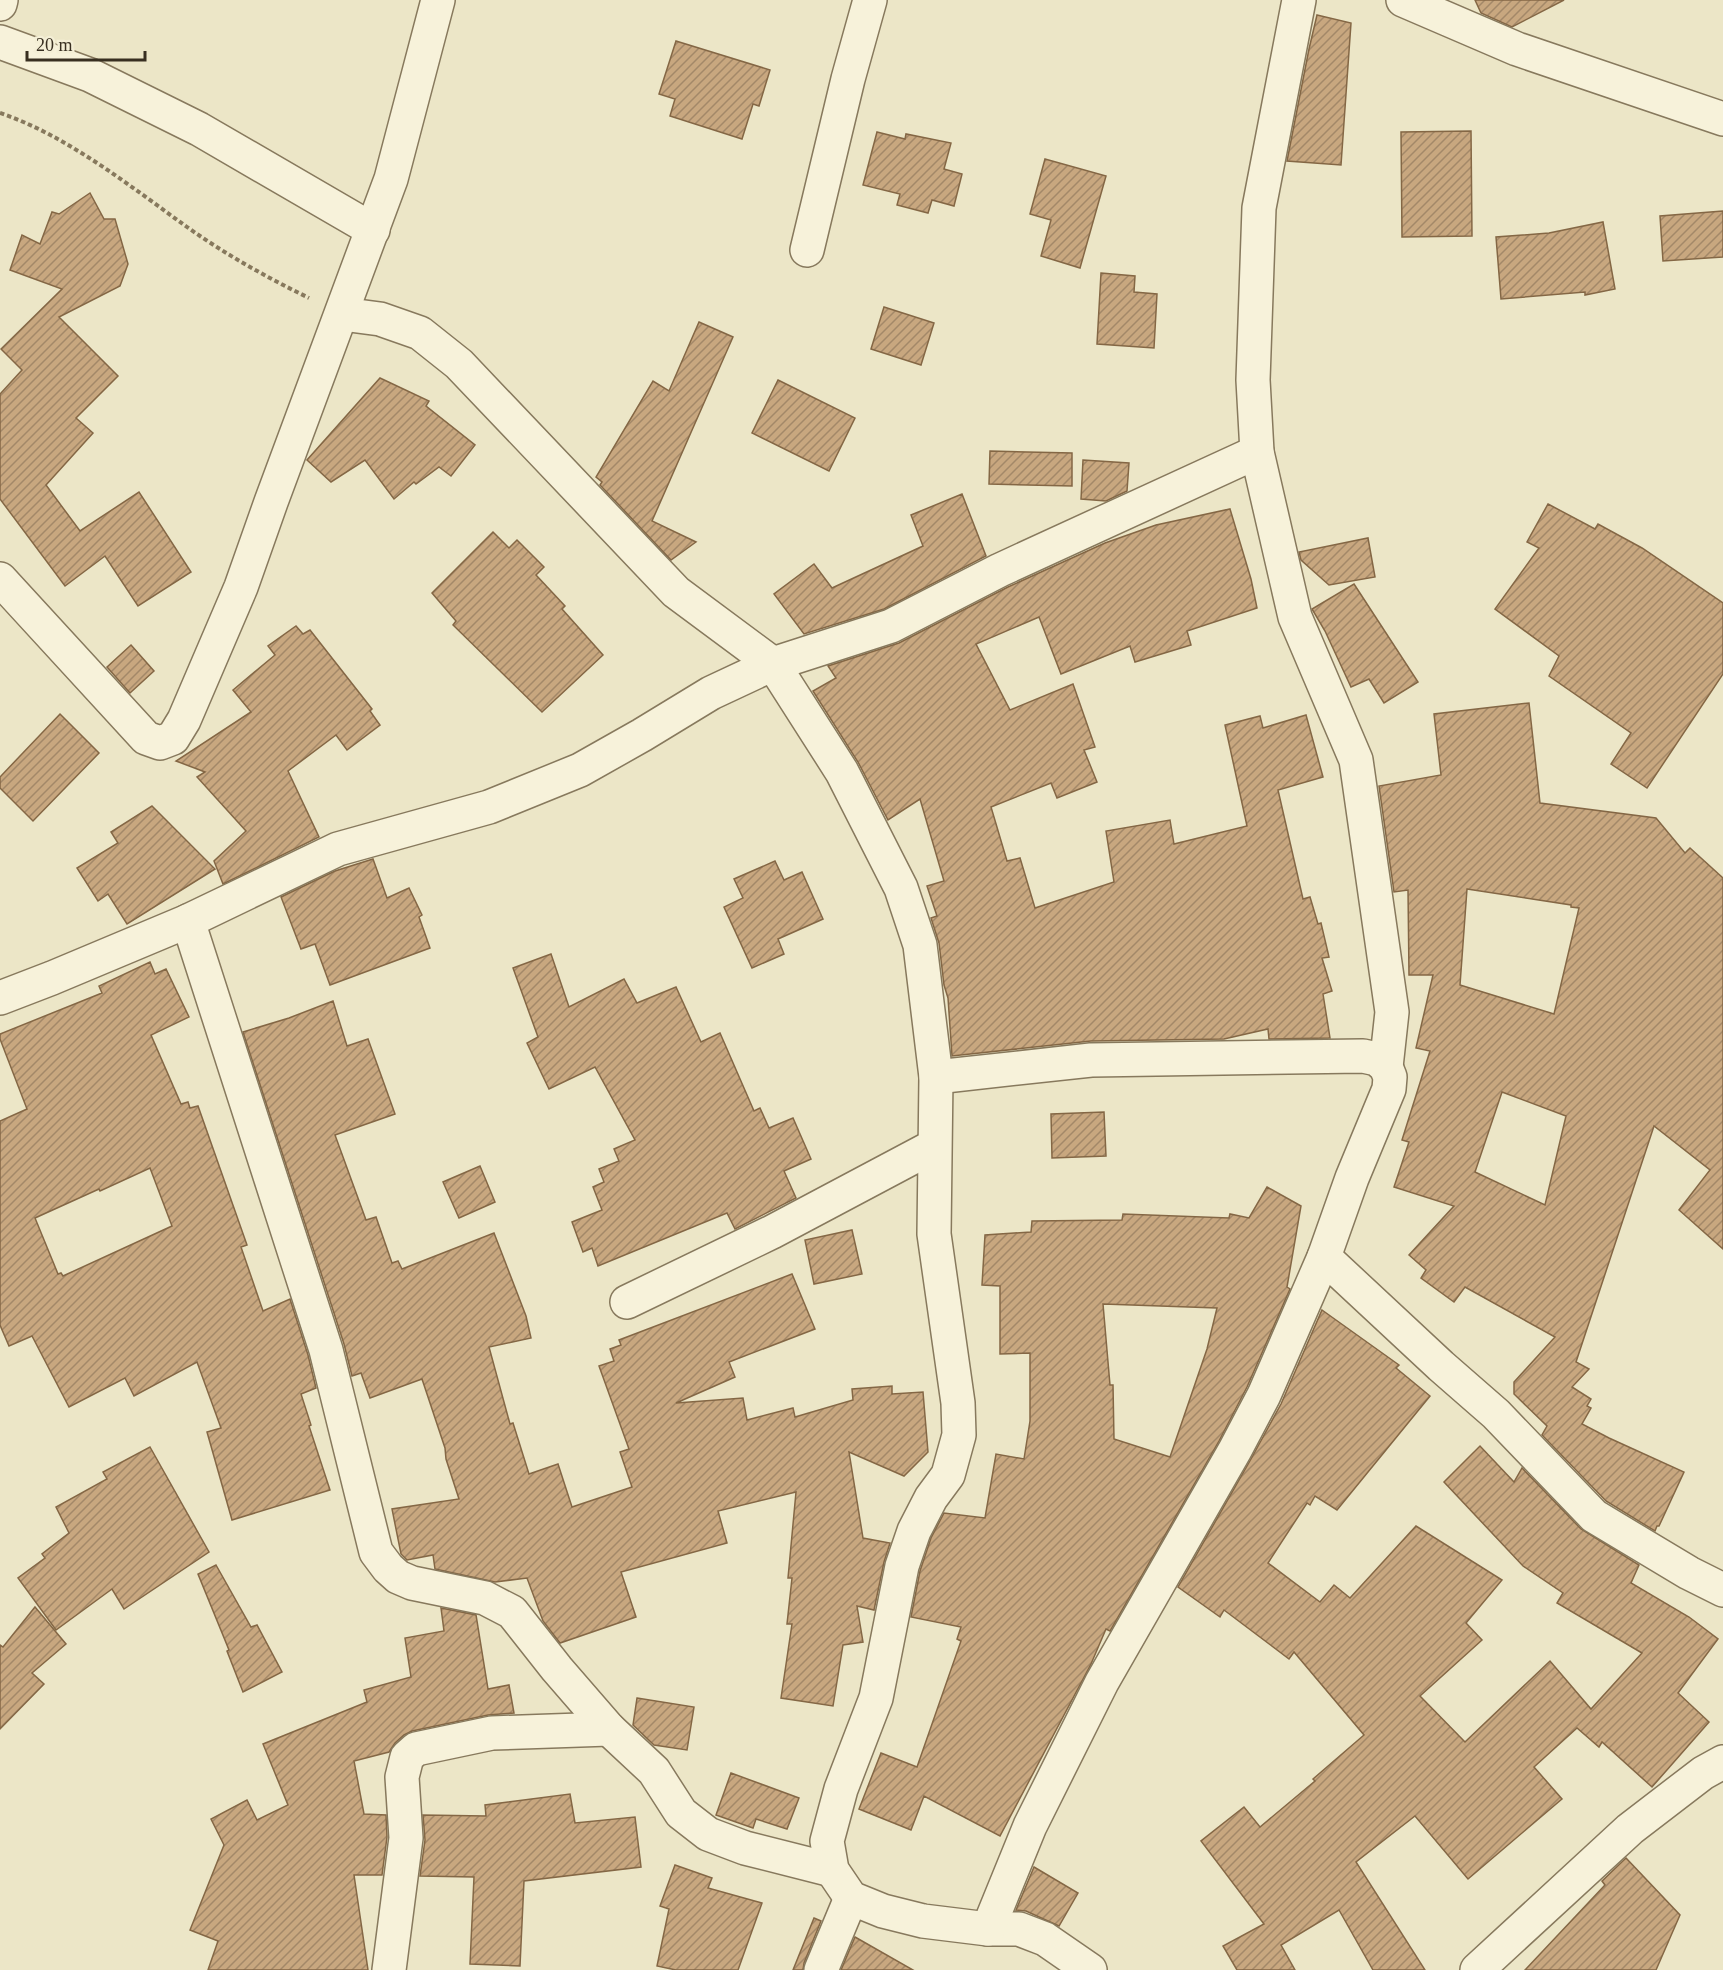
<svg xmlns="http://www.w3.org/2000/svg" width="1723" height="1970" viewBox="0 0 1723 1970" font-family="'Times New Roman',serif">
<style>
.building{fill:url(#building-hatch);stroke:#846745;stroke-width:1.5;fill-rule:evenodd}
.lines{fill:none;stroke-linecap:round;stroke-linejoin:round}
.minor-casing{stroke:#87795d;stroke-width:36}
.tertiary-casing{stroke:#87795d;stroke-width:36}
.path{stroke:#87795d;stroke-width:4;stroke-dasharray:4.5 3;stroke-linecap:butt}
.minor{stroke:#f7f2da;stroke-width:33}
.tertiary{stroke:#f7f2da;stroke-width:33}
</style>
<defs>
<pattern id="building-hatch" width="6" height="6" patternUnits="userSpaceOnUse" patternTransform="scale(1.5)"><rect width="6" height="6" fill="#c8a77f"/><path d="M-1 1l2-2M0 6l6-6M5 7l2-2" fill="none" stroke="#a38868"/></pattern>
</defs>
<rect width="100%" height="100%" fill="#ece6c7"/>
<g class="building">
<path d="M1475,0H1564L1512,27L1481,13Z"/>
<path d="M1317,15L1351,23L1341,165L1287,161L1309,49Z"/>
<path d="M676,41L770,70L759,106L753,104L742,139L670,116L675,99L659,94Z"/>
<path d="M1471,131L1472,236L1402,237L1401,132Z"/>
<path d="M877,132L905,139L906,134L951,143L944,169L962,174L954,206L932,200L928,213L897,205L900,194L863,185Z"/>
<path d="M1045,159L1106,176L1080,268L1041,256L1051,220L1030,214Z"/>
<path d="M90,193L104,219H115L128,264L120,286L59,317L118,376L76,418L93,433L46,485L80,531L139,492L191,572L138,606L105,556L65,586L0,499V394L22,370L1,349L62,289L10,270L22,235L40,244L52,212L59,214Z"/>
<path d="M1723,211V257L1663,261L1660,216Z"/>
<path d="M1603,222L1615,289L1585,295V292L1501,299L1496,237L1549,233Z"/>
<path d="M1101,273L1135,276L1134,292L1157,294L1154,348L1097,344Z"/>
<path d="M884,307L934,323L921,365L871,349Z"/>
<path d="M699,322L733,337L652,521L696,542L671,560L600,485L602,482L596,477L653,381L669,391Z"/>
<path d="M380,378L429,401L426,406L475,445L451,476L439,467L416,484L414,482L394,499L365,460L331,482L307,460Z"/>
<path d="M778,380L855,418L829,471L752,433Z"/>
<path d="M990,451L1072,453V486L989,484Z"/>
<path d="M1083,460L1129,463L1127,491L1106,501L1081,499Z"/>
<path d="M962,494L986,556L884,609L804,634L774,594L814,564L832,588L923,546L911,515Z"/>
<path d="M1548,504L1595,529L1598,524L1642,548L1723,603V674L1647,788L1611,764L1631,733L1549,676L1559,656L1495,609L1539,548L1527,542Z"/>
<path d="M1230,509L1251,579L1257,608L1187,631L1191,645L1135,662L1130,646L1061,674L1039,617L976,644L1010,710L1073,684L1095,747L1084,750L1097,782L1057,798L1051,783L991,807L1007,861L1020,858L1035,908L1114,882L1106,831L1170,820L1174,844L1247,826L1225,725L1260,716L1263,728L1306,715L1323,777L1278,790L1303,899L1310,897L1318,924L1321,923L1329,957L1322,958L1332,991L1323,994L1330,1038L1269,1039L1268,1029L1224,1039L1091,1041L952,1056L948,998L944,985L939,943L931,918L937,916L927,886L944,881L920,799L888,820L858,762L813,691L836,678L828,666L899,643L1008,587L1105,543L1156,525Z"/>
<path d="M493,532L509,548L517,540L544,567L536,575L565,606L562,609L603,655L542,712L453,625L456,621L432,593Z"/>
<path d="M1368,538L1375,577L1329,585L1301,560L1299,552Z"/>
<path d="M1354,584L1418,682L1384,703L1369,679L1351,687L1325,631L1312,609Z"/>
<path d="M296,626L303,634L310,630L372,709L370,711L380,725L347,750L336,735L288,771L319,837L223,884L214,861L246,831L197,777L205,772L176,761L251,712L233,690L275,655L268,646Z"/>
<path d="M131,645L154,671L130,693L107,667Z"/>
<path d="M1529,703L1540,803L1656,818L1685,853L1690,848L1723,878V1249L1679,1210L1710,1170L1654,1126L1576,1362L1589,1369L1572,1387L1591,1399L1587,1406L1591,1408L1582,1424L1609,1438L1684,1472L1659,1526H1657L1655,1531L1606,1501L1542,1435L1547,1426L1514,1394V1382L1555,1337L1465,1287L1454,1302L1421,1278L1426,1270L1409,1255L1454,1206L1394,1187L1409,1142L1402,1140L1430,1051L1416,1048L1433,975H1409L1408,890L1394,892L1379,786L1441,775L1434,714ZM1467,889L1571,905V907L1579,908L1554,1014L1460,985ZM1502,1092L1566,1116L1545,1205L1475,1172Z"/>
<path d="M60,714L99,753L33,821L0,788V777Z"/>
<path d="M152,806L215,869L127,924L108,894L98,901L77,868L118,843L111,832Z"/>
<path d="M373,859L387,898L409,888L422,915L419,917L430,948L330,985L315,944L301,949L281,897L335,871Z"/>
<path d="M775,861L784,880L802,872L823,919L778,939L784,954L752,968L724,907L743,898L734,879Z"/>
<path d="M551,954L569,1007L624,979L637,1003L676,987L701,1042L720,1033L754,1111L760,1108L769,1128L793,1118L811,1159L784,1171L796,1198L735,1229L727,1213L598,1266L592,1248L583,1252L572,1222L602,1210L593,1187L604,1182L599,1169L619,1161L614,1149L635,1140L595,1067L549,1089L527,1043L538,1037L513,968Z"/>
<path d="M150,962L155,974L166,969L189,1017L151,1035L181,1104L188,1102L190,1108L198,1106L247,1245L241,1247L263,1311L290,1299L308,1355L316,1388L301,1394L311,1425L309,1426L330,1490L232,1520L207,1432L221,1428L197,1362L134,1396L125,1378L69,1407L32,1336L9,1346L0,1325V1121L27,1109L0,1039V1034L102,993L99,986ZM150,1168L172,1226L63,1276L61,1273L58,1274L35,1218L99,1189L100,1191Z"/>
<path d="M333,1001L347,1046L368,1039L395,1114L335,1135L366,1220L376,1217L392,1263L398,1261L402,1269L494,1233L526,1316L531,1338L489,1347L510,1424L513,1423L529,1474L558,1464L572,1507L632,1487L620,1452L629,1449L599,1366L614,1361L610,1349L621,1345L619,1340L792,1274L815,1329L729,1362L735,1377L676,1403L743,1398L747,1420L793,1408L795,1417L853,1400L852,1389L892,1386V1394L923,1392L928,1452L904,1476L849,1452L863,1538L890,1543L884,1562L874,1610L857,1606L863,1642L843,1645L833,1706L781,1698L792,1624H787L792,1578H788L796,1492L718,1511L727,1543L621,1572L636,1617L560,1643L543,1621L527,1578L495,1582L435,1569L433,1555L407,1560L401,1554L392,1509L459,1499L446,1459L445,1448L422,1379L370,1398L361,1373L352,1376L344,1344L243,1032L289,1018Z"/>
<path d="M1104,1112L1106,1156L1052,1158L1051,1114Z"/>
<path d="M480,1166L495,1202L459,1218L443,1182Z"/>
<path d="M1267,1187L1301,1206L1287,1287L1290,1289L1247,1387L1219,1441L1110,1631L1106,1629L1091,1664L1000,1836L924,1796L911,1830L859,1809L881,1753L917,1767L961,1641L957,1639L961,1627L911,1617L920,1571L931,1538L944,1513L985,1518L996,1454L1024,1459L1030,1421V1353L1000,1354V1286L982,1285L985,1235L1031,1232L1032,1221L1122,1220L1123,1214L1229,1218L1230,1214L1249,1218ZM1103,1304L1217,1308L1207,1349L1170,1457L1114,1439L1113,1385H1110Z"/>
<path d="M852,1230L862,1274L814,1284L805,1240Z"/>
<path d="M1322,1310L1399,1365L1396,1368L1430,1396L1337,1510L1315,1496L1310,1505L1307,1503L1268,1563L1320,1602L1334,1585L1350,1598L1416,1526L1502,1580L1466,1623L1482,1640L1420,1696L1465,1742L1550,1661L1591,1709L1642,1653L1557,1603L1563,1593L1523,1566L1444,1482L1480,1446L1514,1482L1522,1468L1581,1529L1639,1565L1631,1583L1689,1617L1718,1639L1678,1693L1709,1722L1652,1787L1602,1742L1599,1747L1577,1728L1534,1767L1562,1799L1468,1879L1415,1816L1356,1862L1425,1970H1373L1339,1910L1281,1945L1295,1970H1237L1223,1946L1264,1924L1201,1841L1244,1807L1260,1827L1315,1781L1313,1779L1364,1735L1294,1652L1289,1659L1224,1610L1220,1617L1178,1587L1251,1459L1281,1404Z"/>
<path d="M150,1447L209,1552L124,1609L112,1589L56,1630L18,1578L45,1558L42,1554L69,1533L56,1507L107,1479L103,1472Z"/>
<path d="M216,1565L251,1627L257,1625L282,1672L243,1692L227,1651L229,1650L198,1574Z"/>
<path d="M35,1607L66,1644L32,1673L44,1684L0,1729V1645L3,1647Z"/>
<path d="M441,1608L476,1615L488,1689L509,1685L514,1713L488,1715L412,1731L404,1735L395,1743L389,1752L354,1761L364,1814L386,1815L387,1837L382,1875H354L368,1970H208L218,1941L190,1930L224,1845L211,1819L247,1800L257,1820L288,1805L263,1744L367,1702L364,1690L411,1677L405,1638L444,1631Z"/>
<path d="M637,1698L694,1707L687,1750L654,1745L633,1725Z"/>
<path d="M731,1773L799,1798L787,1829L756,1819L753,1828L716,1815Z"/>
<path d="M570,1794L575,1823L635,1817L641,1867L524,1881L520,1966L470,1964L474,1877L420,1876L425,1840L423,1815L486,1816L485,1805Z"/>
<path d="M1626,1858L1680,1915L1656,1970H1525L1605,1885L1602,1881Z"/>
<path d="M675,1865L712,1878L708,1888L762,1903L738,1970H676L657,1966L669,1909L660,1906Z"/>
<path d="M1034,1867L1078,1893L1059,1926L1026,1911L1016,1910Z"/>
<path d="M814,1918L821,1921L804,1963L803,1970H793Z"/>
<path d="M855,1937L913,1970H841Z"/>
</g>
<g class="lines">
<defs>
<g id="minor">
<path d="M1299,0L1259,208L1253,380L1257,452L1295,617L1356,760L1392,1012L1386,1067"/>
<path d="M0,42L90,75L199,129L373,230"/>
<path d="M807,250L848,79L870,0"/>
<path d="M342,314L380,319L420,333L459,364L676,592L773,664L842,772L901,888L920,945L936,1077L934,1234L958,1403L959,1435L948,1475L931,1498L914,1531L902,1566L876,1698L841,1789L827,1841L832,1870L851,1898L883,1911L923,1921L988,1929H1019L1045,1939L1090,1970"/>
<path d="M0,579L146,738L160,743L173,738L184,720L241,587L271,502L391,179L438,0"/>
<path d="M188,921L326,1350L376,1552L388,1568L398,1577L412,1583L485,1598L512,1612L557,1669L609,1729L654,1771L681,1813L708,1834L745,1848L832,1870"/>
<path d="M0,998L52,978L188,921L338,849L489,807L580,770L642,735L711,693L773,664L891,626L1000,570L1257,452"/>
<path d="M936,1077L1091,1060L1363,1056L1377,1059L1386,1067L1390,1077L1389,1089L1352,1178L1324,1257L1264,1395L1235,1450L1102,1682L1030,1826L988,1929"/>
<path d="M1324,1257L1441,1366L1496,1414L1594,1516L1689,1573L1723,1590"/>
<path d="M627,1302L772,1232L934,1146"/>
<path d="M389,1970L406,1838L402,1777L407,1757L416,1749L492,1733L609,1729"/>
<path d="M821,1970L851,1898"/>
<path d="M1477,1970L1630,1829L1703,1773L1723,1762"/>
</g>
<g id="tertiary">
<path d="M1403,0L1517,49L1723,119"/>
<path d="M0,4L1,0"/>
</g>
</defs>
<use href="#minor" class="minor-casing"/>
<use href="#tertiary" class="tertiary-casing"/>
<path class="path" d="M0,113C66,135 130,186 187,227C225,254 266,277 309,298"/>
<use href="#minor" class="minor"/>
<use href="#tertiary" class="tertiary"/>
</g>
<path d="M27 51v9h118v-9" fill="none" stroke="#382f20" stroke-width="3"/>
<text x="36" y="51" font-size="18" fill="#382f20" stroke="#f4efd6" stroke-width="4.5" paint-order="stroke">20 m</text>
</svg>
